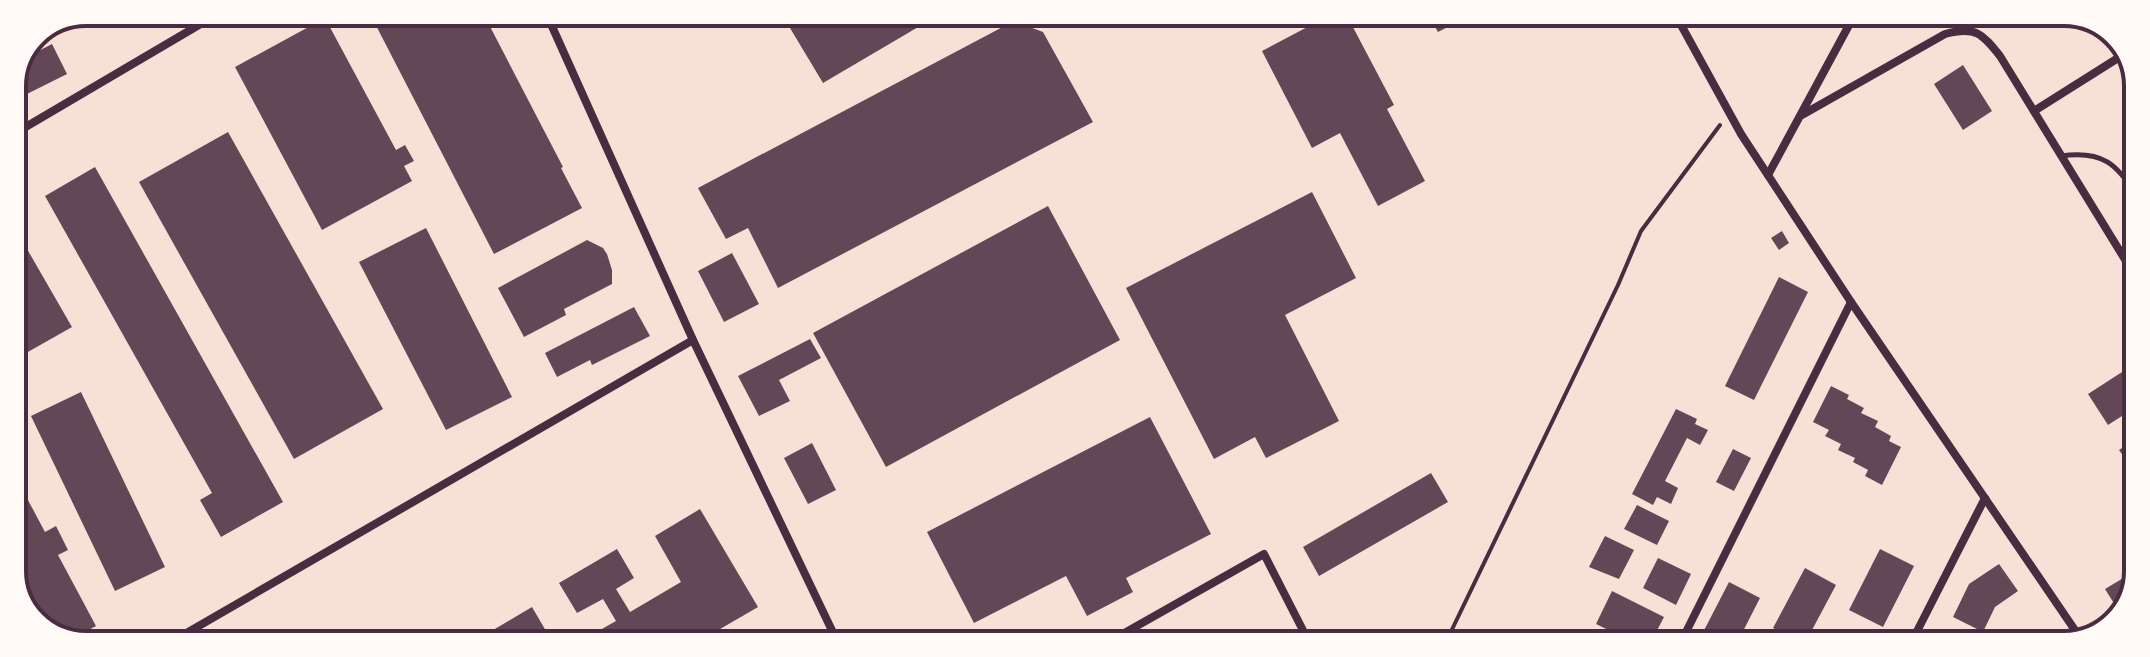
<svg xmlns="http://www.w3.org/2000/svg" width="2150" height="657" viewBox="0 0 2150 657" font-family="Rubik,sans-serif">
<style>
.building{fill:#644757}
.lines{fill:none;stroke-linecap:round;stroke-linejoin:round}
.path{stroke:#4a2c40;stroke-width:4}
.service{stroke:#4a2c40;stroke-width:5}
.minor{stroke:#4a2c40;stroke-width:8}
.rim{fill:none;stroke:#4a2c40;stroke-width:4}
</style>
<rect width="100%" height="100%" fill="#f7e1d7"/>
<g class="building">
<path d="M369,12L483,13L563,167L561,168L582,208L494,254Z"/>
<path d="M781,13H942L823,83Z"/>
<path d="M1332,14H1346L1394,105L1387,109L1425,181L1378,206L1340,133L1312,148L1262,51Z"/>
<path d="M1428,14H1473L1438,32Z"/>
<path d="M325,18L396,150L405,145L414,161L404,166L412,181L322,230L235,67Z"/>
<path d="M1014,21L1043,32L1093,122L778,288L748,228L726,239L698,188Z"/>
<path d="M52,44L67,74L23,96L15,80L23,59Z"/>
<path d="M1963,65L1992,111L1963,130L1934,84Z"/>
<path d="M228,132L383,409L294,459L139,182Z"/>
<path d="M95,167L283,502L221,537L200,500L212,493L45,196Z"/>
<path d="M1312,192L1356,278L1285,315L1339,421L1266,458L1255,437L1214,459L1126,288Z"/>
<path d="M1048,206L1120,340L886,467L813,333Z"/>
<path d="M12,223L72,327L12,361Z"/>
<path d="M426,228L512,397L446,430L359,262Z"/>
<path d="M1782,231L1789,243L1779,250L1771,238Z"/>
<path d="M587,240L603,248L607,254L612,270V284L564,309L566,315L524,337L498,288Z"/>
<path d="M732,253L759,304L724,322L698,271Z"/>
<path d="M1779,277L1808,292L1754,400L1725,386Z"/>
<path d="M634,307L650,336L592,365L590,360L557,377L545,353Z"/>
<path d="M810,339L821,358L779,380L790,401L759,416L738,376Z"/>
<path d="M2136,363V407L2108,425L2088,394Z"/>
<path d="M1831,386L1849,395L1847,399L1864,408L1861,413L1878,421L1875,427L1891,436L1889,441L1901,447L1882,485L1865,476L1868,470L1853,462L1855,458L1838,450L1841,444L1825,436L1829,430L1813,422Z"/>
<path d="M81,392L165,567L115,591L31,416Z"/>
<path d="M1676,409L1697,419L1695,424L1708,430L1700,445L1687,438L1665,481L1678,488L1671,504L1657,497L1653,505L1632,494Z"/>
<path d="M1150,417L1211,534L1126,578L1133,592L1087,616L1066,576L974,623L927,532Z"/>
<path d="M2136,439V474L2119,450Z"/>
<path d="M812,443L836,490L808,504L784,458Z"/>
<path d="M1733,449L1751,458L1734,491L1716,482Z"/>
<path d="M12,470L45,532L56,526L68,550L58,555L96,626L66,642L30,619L12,576Z"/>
<path d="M1431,473L1448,502L1319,576L1303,547Z"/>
<path d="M1637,505L1669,521L1657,545L1624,529Z"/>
<path d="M700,509L758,607L696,643H577L616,621L603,599L577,613L559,583L617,549L634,578L616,589L630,612L681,582L655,536Z"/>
<path d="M1605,536L1634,550L1619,579L1589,567Z"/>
<path d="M1880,549L1914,566L1883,627L1849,610Z"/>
<path d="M1658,558L1691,574L1676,605L1643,588Z"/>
<path d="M1999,564L2018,591L1995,607L1983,632L1953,617L1969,584Z"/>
<path d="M1805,568L1836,585L1804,645L1773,628Z"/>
<path d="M2135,571V590L2120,613L2105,589Z"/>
<path d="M1729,582L1760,598L1736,645H1702L1698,642Z"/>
<path d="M1612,591L1664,617L1650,644H1637L1596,624Z"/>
<path d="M532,607L553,643H494L488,633Z"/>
</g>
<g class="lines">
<path class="path" d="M1445,644L1618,285L1641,231L1720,125"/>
<path class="service" d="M2061,156C2102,150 2118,164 2137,197"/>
<g class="minor">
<path d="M546,13L693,340L838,643"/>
<path d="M1675,14L1741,134L1851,302L2081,639"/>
<path d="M12,111L22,129"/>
<path d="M2034,111L2126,53"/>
<path d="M1802,115L1945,34C1975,26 1982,33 2000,56L2137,279"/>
<path d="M12,135L221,12"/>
<path d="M1768,175L1855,14"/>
<path d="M171,642L693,340"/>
<path d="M1105,644L1264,554L1310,644"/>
<path d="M1680,644L1851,302"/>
<path d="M1910,645L1985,498"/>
</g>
</g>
<path d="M0 0H2150V657H0ZM86 26H2064A60 60 0 0 1 2124 86V571A60 60 0 0 1 2064 631H86A60 60 0 0 1 26 571V86A60 60 0 0 1 86 26Z" fill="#fffaf5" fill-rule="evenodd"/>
<path class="rim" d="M86 26H2064A60 60 0 0 1 2124 86V571A60 60 0 0 1 2064 631H86A60 60 0 0 1 26 571V86A60 60 0 0 1 86 26Z"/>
</svg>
